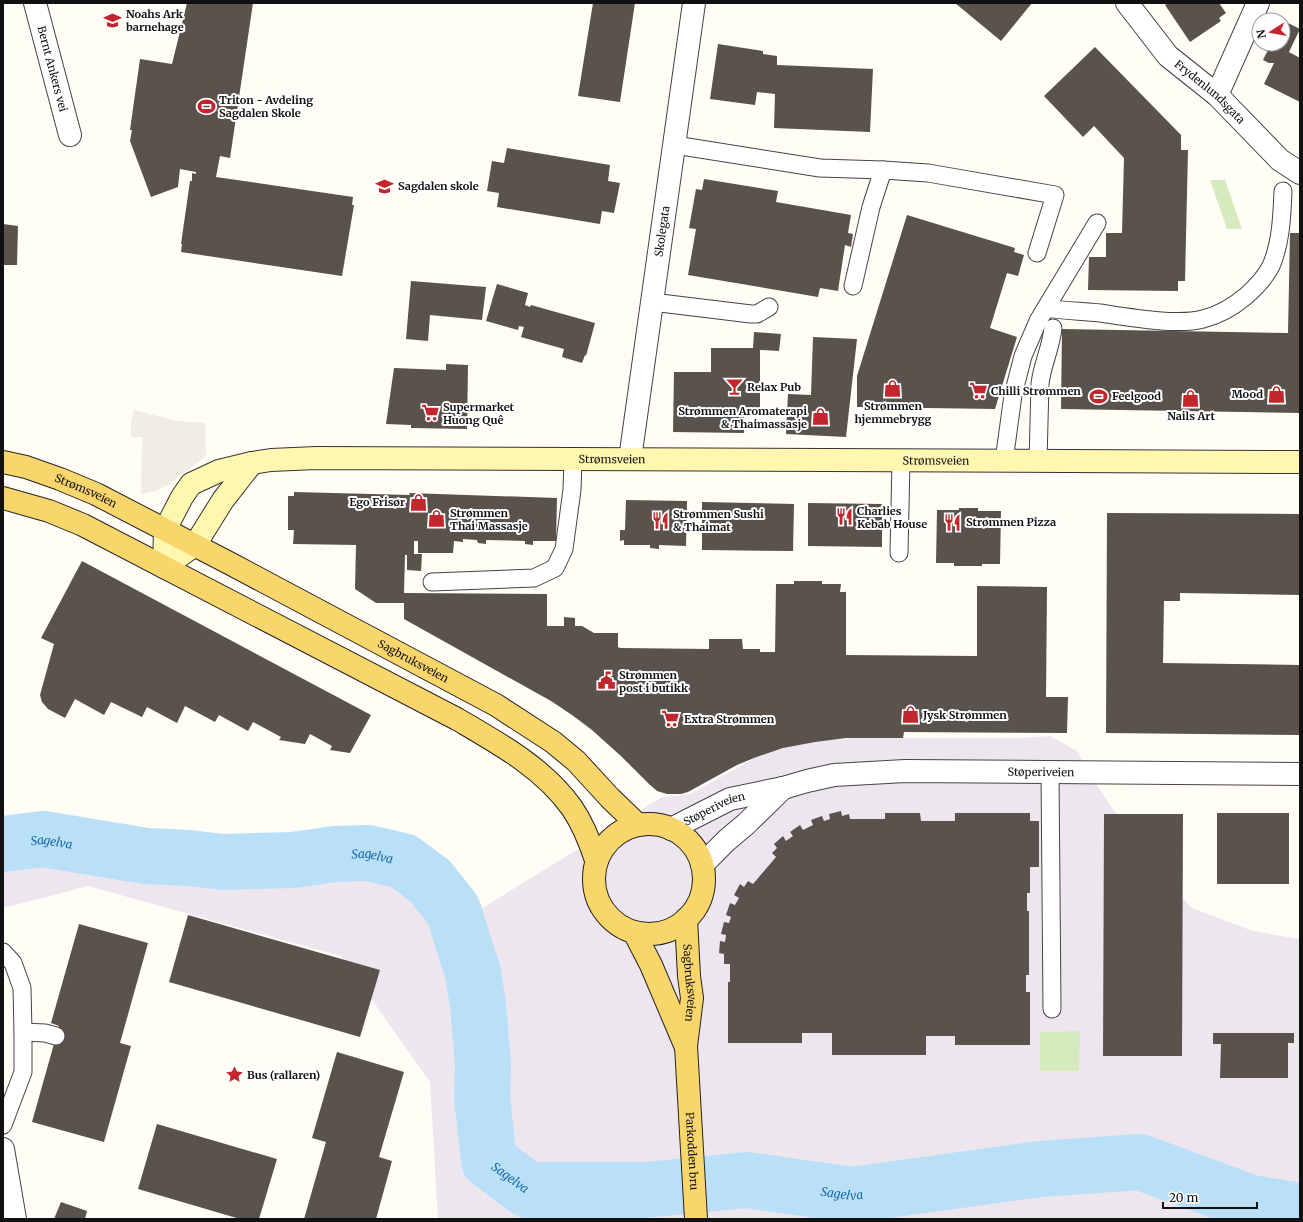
<svg xmlns="http://www.w3.org/2000/svg" width="1303" height="1222" viewBox="0 0 1303 1222" font-family="Merriweather,serif">
<style>
.industrial{fill:#eee6ef}
.green{fill:#d5ebbd}
.plaza{fill:#f1ede2}
.lines{fill:none;stroke-linecap:round;stroke-linejoin:round}
.river{stroke:#b9e0f7;stroke-width:56}
.building{fill:#5a524d}
.lane-casing{stroke:#444;stroke-width:19}
.street-casing{stroke:#444;stroke-width:24}
.secondary-casing{stroke:#333;stroke-width:24}
.primary-casing{stroke:#222;stroke-width:24}
.lane{stroke:#fff;stroke-width:17}
.street{stroke:#fff;stroke-width:22}
.secondary{stroke:#fff6b0;stroke-width:22}
.primary{stroke:#f9d66b;stroke-width:22}
.labels{text-anchor:middle;dominant-baseline:central;stroke-width:4;stroke-linejoin:round;paint-order:stroke}
.poi-label{font-size:11px;font-weight:bold;fill:#111;stroke:#fff;text-anchor:start}
.street-label{font-size:11px;fill:#111;stroke:#fff}
.water-label{font-size:12px;font-style:italic;fill:#1768a6;stroke:#fff}
</style>
<rect width="100%" height="100%" fill="#fffdf5"/>
<path class="industrial" d="M1050,736L1077,751L1090,775L1146,858L1192,908L1253,931L1300,939V1219H438L430,1082L341,956L88,886L3,908V851L261,864L402,855L460,922L662,797L690,794L755,758L805,741L856,738H1020Z"/>
<g class="green">
<path d="M1210,180H1225L1242,229H1227Z"/>
<path d="M1080,1031L1079,1071H1040V1032Z"/>
</g>
<path class="plaza" d="M134,410L177,421L205,423L206,456L168,485L156,491L141,494L142,437H131V421Z"/>
<g class="lines">
<path class="river" id="s1" d="M3,844L43,839L146,856L189,858L223,862L293,860L335,854L368,853L403,861L430,881L453,910L473,973L478,1005L483,1064L482,1097L489,1161L528,1190H645L747,1180L852,1195L1040,1169L1140,1162L1251,1203L1300,1211"/>
</g>
<g class="building">
<path d="M187,3H253L230,158L220,156L216,177L353,197L352,205H354L342,276L181,252L182,244H181L190,181H192V173L196,174V172L180,169L178,187L151,197L130,141L132,130H130L140,59L172,64Z"/>
<path d="M593,3H635L620,102L578,96Z"/>
<path d="M955,3H1032L1001,41Z"/>
<path d="M1168,3H1219L1226,13L1219,18L1221,21L1190,42L1165,5Z"/>
<path d="M1288,23L1300,29L1289,52L1300,58V102L1264,84L1274,63H1269L1263,60L1271,44H1283V33Z"/>
<path d="M718,44L763,51V54L777,56V65L873,69L870,132L774,128L775,94L757,92L755,105L710,99Z"/>
<path d="M1095,47L1181,135V150H1188L1185,281H1178V291L1088,290L1089,257H1106V233H1122L1124,158L1094,126L1083,137L1044,96Z"/>
<path d="M507,148L610,165L608,181L620,183L614,213L602,211L600,224L497,207L499,193L487,191L492,161L504,163Z"/>
<path d="M704,179L778,191L776,202L851,215L848,233L853,234L851,247L845,245L838,291L820,288L818,297L688,275L696,229L689,228L696,189L702,190Z"/>
<path d="M907,215L1015,248L1014,252L1024,255L1018,276L1007,273L990,328L1017,337L995,409L857,407V376Z"/>
<path d="M3,224L18,226L17,265H3Z"/>
<path d="M1290,233H1300V413L1061,409L1062,329L1288,333Z"/>
<path d="M411,281L486,287L482,320L430,315L428,341L406,339Z"/>
<path d="M497,284L528,293L525,305L530,307L531,305L595,323L586,356L585,355L582,363L562,357L564,349L521,337L524,327L519,326L518,330L486,321Z"/>
<path d="M754,332L781,334L779,351L760,350V409L744,408V433L673,432L674,372H711V348H753Z"/>
<path d="M813,337L857,339L846,437L786,434L788,394L811,395Z"/>
<path d="M446,364L468,365L467,429L411,428V425L386,424L394,368L446,370Z"/>
<path d="M294,492L410,495L409,493L557,498L556,541H533V545L525,544V541L486,540V544L478,543L477,540L463,539V542L454,541L453,553H418V541H414V554H422L421,571L407,570V555H405L404,593L547,594V626H564V617L575,618V626H582L594,633H618V647L620,648L709,649V639H742L743,649H760V652H775L776,584H794V581H822V584H841L840,592H846V655L977,656V586L1047,587L1046,697H1068L1067,733L904,732L903,738H846L815,742L783,748L754,758L737,765L688,792L681,794H667L657,791L649,784L622,757L592,730L572,715L551,701L404,619V603H376L355,589L356,545L293,544L294,530H288V496H294Z"/>
<path d="M626,500L687,501L686,546L659,545V549L650,548V545H624V540L620,541V530H625Z"/>
<path d="M702,502L794,504L793,551L702,550Z"/>
<path d="M808,503L882,504V547L808,546Z"/>
<path d="M959,508H978V511H1001L1000,564H982V566H954V563H936L937,510H959Z"/>
<path d="M1107,513L1300,514V595L1180,593V601H1164L1163,663L1300,665V735L1106,733Z"/>
<path d="M82,561L371,715L350,753L330,750L332,746L310,734L305,744L279,740L281,737L253,722L248,731L219,715L215,722L185,706L177,723L147,707L142,717L111,702L104,715L75,699L65,718L48,709L42,702L40,695L54,644L41,638Z"/>
<path d="M841,811L842,816L849,814L850,819H885V813H920L921,821H955V813H1030V821H1039V867H1030V893H1027V911H1029V975H1026V992H1030V1045H955V1036H926V1055H832V1033H802V1043H728V982H730V964H724V954L719,953L720,941L725,942L726,935L721,934L724,922L729,923L731,917L726,915L730,903L735,905L739,898L734,895L740,884L744,887L748,881L753,884L776,857L772,853L777,848L774,844L783,836L786,841L793,836L790,832L800,825L803,830L813,825L811,820L822,816L824,821L830,819L829,814Z"/>
<rect x="1217" y="813" width="72" height="71"/>
<path d="M1104,814H1183L1182,1056H1103Z"/>
<path d="M188,915L380,970L360,1037L169,982Z"/>
<path d="M79,924L148,943L120,1043L131,1046L104,1142L32,1122L59,1026L51,1023Z"/>
<path d="M1213,1033H1294V1043H1288V1078H1220L1221,1044H1213Z"/>
<path d="M337,1052L404,1072L379,1157L392,1161L376,1219H304L326,1142L312,1138Z"/>
<path d="M157,1124L277,1159L259,1219H240L138,1189Z"/>
<path d="M61,1202L87,1211L85,1219H54Z"/>
</g>
<g class="lines">
<defs>
<g id="lane">
<path d="M675,145L820,168L883,170L928,173L1055,195L1037,253"/>
<path d="M853,286L871,207L883,170"/>
<path d="M652,302L751,314H757L769,307"/>
<path d="M1046,308C1064,311 1082,311 1100,313C1127,317 1177,326 1203,319C1219,315 1233,307 1246,296C1255,288 1265,278 1271,266C1281,243 1282,216 1283,191"/>
<path d="M1004,461L1013,395L1023,356L1038,321L1097,223"/>
<path d="M1038,461L1040,384C1042,365 1051,348 1053,328"/>
<path d="M899,553L901,461"/>
<path d="M432,582L534,578L555,568L564,549L572,490L573,459"/>
<path d="M1050,772L1052,1009"/>
<path d="M3,952L13,963L22,988L23,1032V1072L3,1125"/>
<path d="M23,1032L45,1033L56,1036"/>
</g>
<g id="street">
<path id="s2" d="M35,3L70,135"/>
<path id="s3" d="M1127,3L1168,56L1217,95L1280,160L1300,173"/>
<path d="M1217,95L1258,3"/>
<path id="s4" d="M630,459L694,3"/>
<path id="s5" d="M671,829L730,799L783,788L807,781L834,775L905,771L1300,774"/>
<path d="M702,865L727,840L746,824L783,788"/>
<path d="M3,1149L15,1219"/>
</g>
<g id="secondary">
<path id="s6" d="M164,567L165,530L182,497L191,484L219,471L252,463L271,460L316,458L1300,462"/>
<path d="M164,567L195,545L223,500L252,463"/>
</g>
<g id="primary">
<path id="s7" d="M3,462L26,467L60,479L96,494L231,564L496,705L553,742L576,761L610,798L638,825"/>
<path d="M3,498L49,511L83,525L457,719C498,743 544,768 572,808C583,824 590,842 596,860"/>
<circle cx="649" cy="879" r="55"/>
<path id="s8" d="M686,919L689,976L692,998L686,1046L696,1219"/>
<path d="M634,932L651,965L685,1045"/>
</g>
</defs>
<use href="#lane" class="lane-casing"/>
<use href="#street" class="street-casing"/>
<use href="#secondary" class="secondary-casing"/>
<use href="#primary" class="primary-casing"/>
<use href="#lane" class="lane"/>
<use href="#street" class="street"/>
<use href="#secondary" class="secondary"/>
<use href="#primary" class="primary"/>
</g>
<defs>
<symbol id="school-bare" viewBox="-9 -9 18 18"><path d="M0-5L7-2L0 1L-7-2ZM-4 1L0 2.5L4 1V4Q0 6-4 4Z" fill="#c4262e" stroke="#fff" stroke-width="2.5" paint-order="stroke"/></symbol>
<symbol id="stadium-bare" viewBox="-9 -9 18 18"><path d="M0-5a6.5 5 0 1 0 0 10a6.5 5 0 1 0 0-10ZM-3.5-1.8h7v3.6h-7Z" fill="#c4262e" stroke="#fff" stroke-width="2.5" paint-order="stroke"/></symbol>
<symbol id="bar-bare" viewBox="-9 -9 18 18"><path d="M-6-5H6L.8 .8V4.5H3.5V6h-7V4.5H-.8V.8Z" fill="#c4262e" stroke="#fff" stroke-width="2.5" paint-order="stroke"/></symbol>
<symbol id="shop-bare" viewBox="-9 -9 18 18"><path d="M-5-2.5h2.3a2.7 3.5 0 0 1 5.4 0H5L5.5 6h-11ZM-1.5-2.5h3a1.5 2.3 0 0 0-3 0Z" fill="#c4262e" stroke="#fff" stroke-width="2.5" paint-order="stroke"/></symbol>
<symbol id="supermarket-bare" viewBox="-9 -9 18 18"><path d="M-6-5.5h2.5l.6 2H6L4.5 2H-2.5L-4.4-4H-6ZM-1.5 3.2a1.3 1.3 0 1 0 .1 0ZM3 3.2a1.3 1.3 0 1 0 .1 0Z" fill="#c4262e" stroke="#fff" stroke-width="2.5" paint-order="stroke"/></symbol>
<symbol id="restaurant-bare" viewBox="-9 -9 18 18"><path d="M-5-6h1v4h1v-4h1v4h1v-4h1v5L-1.5 .5V6h-2V.5L-5-1ZM5-6V6H3V1.5H1.5Q1.5-4 5-6Z" fill="#c4262e" stroke="#fff" stroke-width="2.5" paint-order="stroke"/></symbol>
<symbol id="civic-bare" viewBox="-9 -9 18 18"><path d="M-.6-6.5H3V-4.5H.6V-3L4-1V1h2V6H-6V1h2V-1L-.6-3ZM-1.2 2.5V6h2.4V2.5Z" fill="#c4262e" stroke="#fff" stroke-width="2.5" paint-order="stroke"/></symbol>
<symbol id="sight-bare" viewBox="-9 -9 18 18"><path d="M0-6L1.8-2.2L6-1.7L2.9 1.2L3.7 5.4L0 3.3L-3.7 5.4L-2.9 1.2L-6-1.7L-1.8-2.2Z" fill="#c4262e" stroke="#fff" stroke-width="2.5" paint-order="stroke"/></symbol>
</defs>
<g fill-rule="evenodd">
<use href="#school-bare" x="100" y="8" width="25" height="25"/>
<use href="#stadium-bare" x="194" y="94" width="25" height="25"/>
<use href="#school-bare" x="372" y="174" width="25" height="25"/>
<use href="#bar-bare" x="722" y="374" width="25" height="25"/>
<use href="#shop-bare" x="880" y="376" width="25" height="25"/>
<use href="#supermarket-bare" x="966" y="378" width="25" height="25"/>
<use href="#shop-bare" x="1264" y="382" width="25" height="25"/>
<use href="#stadium-bare" x="1086" y="384" width="25" height="25"/>
<use href="#shop-bare" x="1178" y="386" width="25" height="25"/>
<use href="#supermarket-bare" x="418" y="400" width="25" height="25"/>
<use href="#shop-bare" x="808" y="404" width="25" height="25"/>
<use href="#shop-bare" x="406" y="490" width="25" height="25"/>
<use href="#restaurant-bare" x="832" y="504" width="25" height="25"/>
<use href="#shop-bare" x="424" y="506" width="25" height="25"/>
<use href="#restaurant-bare" x="648" y="508" width="25" height="25"/>
<use href="#restaurant-bare" x="940" y="510" width="25" height="25"/>
<use href="#civic-bare" x="594" y="668" width="25" height="25"/>
<use href="#shop-bare" x="898" y="702" width="25" height="25"/>
<use href="#supermarket-bare" x="658" y="706" width="25" height="25"/>
<use href="#sight-bare" x="222" y="1062" width="25" height="25"/>
</g>
<g class="labels">
<g class="poi-label">
<text x="126" y="14">Noahs Ark<tspan x="126" dy="13">barnehage</tspan></text>
<text x="219" y="100">Triton - Avdeling<tspan x="219" dy="13">Sagdalen Skole</tspan></text>
<text x="398" y="186">Sagdalen skole</text>
<text x="747" y="387">Relax Pub</text>
<text x="991" y="391">Chilli Strømmen</text>
<text x="1263" y="394" text-anchor="end">Mood</text>
<text x="1112" y="396">Feelgood</text>
<text x="893" y="406" text-anchor="middle">Strømmen<tspan x="893" dy="13">hjemmebrygg</tspan></text>
<text x="443" y="407">Supermarket<tspan x="443" dy="13">Huong Quê</tspan></text>
<text x="807" y="411" text-anchor="end">Strømmen Aromaterapi<tspan x="807" dy="13">&amp; Thaimassasje</tspan></text>
<text x="1191" y="416" text-anchor="middle">Nails Art</text>
<text x="405" y="502" text-anchor="end">Ego Frisør</text>
<text x="857" y="511">Charlies<tspan x="857" dy="13">Kebab House</tspan></text>
<text x="450" y="513">Strømmen<tspan x="450" dy="13">Thai Massasje</tspan></text>
<text x="673" y="514">Strømmen Sushi<tspan x="673" dy="13">&amp; Thaimat</tspan></text>
<text x="966" y="522">Strømmen Pizza</text>
<text x="619" y="675">Strømmen<tspan x="619" dy="13">post i butikk</tspan></text>
<text x="923" y="715">Jysk Strømmen</text>
<text x="684" y="719">Extra Strømmen</text>
<text x="247" y="1075">Bus (rallaren)</text>
</g>
<g class="street-label">
<text stroke="none"><textPath href="#s2" startOffset="68">Bernt Ankers vei</textPath></text>
<text stroke="none"><textPath href="#s3" startOffset="122">Frydenlundsgata</textPath></text>
<text stroke="none"><textPath href="#s4" startOffset="230">Skolegata</textPath></text>
<text stroke="none"><textPath href="#s6" startOffset="515">Strømsveien</textPath></text>
<text stroke="none"><textPath href="#s6" startOffset="839">Strømsveien</textPath></text>
<text stroke="none"><textPath href="#s7" startOffset="88">Strømsveien</textPath></text>
<text stroke="none"><textPath href="#s7" startOffset="457">Sagbruksveien</textPath></text>
<text stroke="none"><textPath href="#s5" startOffset="380">Støperiveien</textPath></text>
<text stroke="none"><textPath href="#s5" startOffset="48">Støperiveien</textPath></text>
<text stroke="none"><textPath href="#s8" startOffset="64">Sagbruksveien</textPath></text>
<text stroke="none"><textPath href="#s8" startOffset="233">Parkodden bru</textPath></text>
</g>
<g class="water-label">
<text stroke="none"><textPath href="#s1" startOffset="49">Sagelva</textPath></text>
<text stroke="none"><textPath href="#s1" startOffset="372">Sagelva</textPath></text>
<text stroke="none"><textPath href="#s1" startOffset="756">Sagelva</textPath></text>
<text stroke="none"><textPath href="#s1" startOffset="1093">Sagelva</textPath></text>
</g>
</g>
<rect width="1303" height="1222" fill="none" stroke="#111111" stroke-width="8"/>
<g transform="translate(1271 32) rotate(259)"><circle r="19" fill="#ffffff" stroke="#a0a0a0"/>
<path d="M0-3L7 15L0 10L-7 15Z" fill="#c4262e"/>
<text y="-6" font-size="11" font-weight="bold" text-anchor="middle" fill="#111111">N</text>
</g>
<path d="M1163 1202v6h94v-6" fill="none" stroke="#111111" stroke-width="2"/>
<text x="1169" y="1202" font-size="12" fill="#111111" stroke="#ffffff" stroke-width="3" paint-order="stroke">20 m</text>
</svg>
